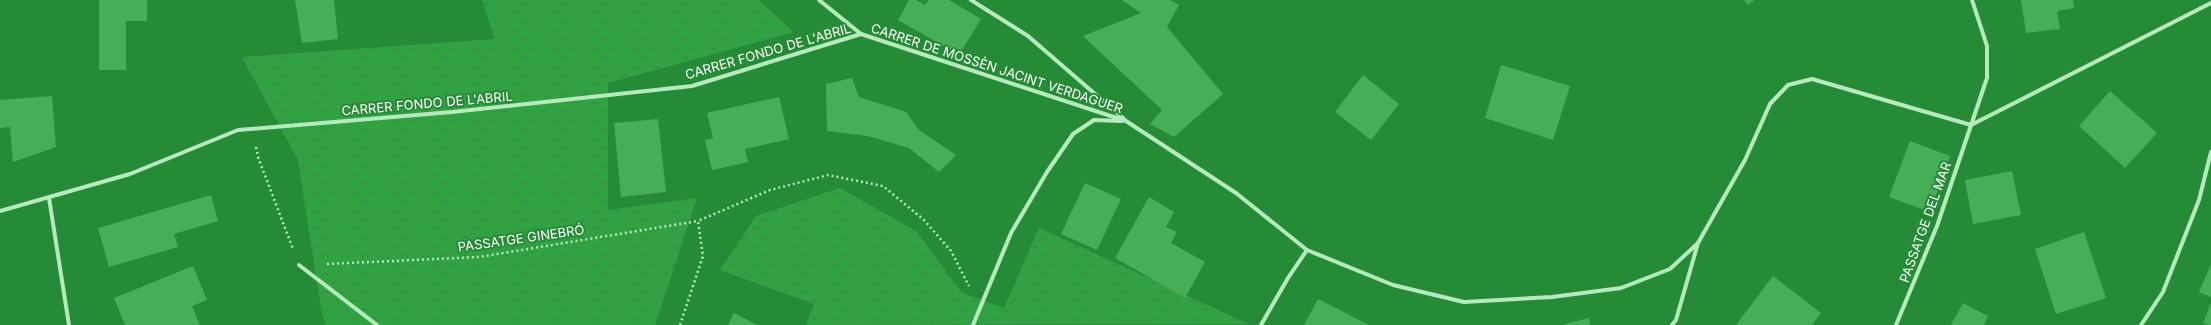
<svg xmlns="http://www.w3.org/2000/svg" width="2211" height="325" viewBox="0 0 2211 325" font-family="Inter,sans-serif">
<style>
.forest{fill:url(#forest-crowns)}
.building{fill:#47ae58}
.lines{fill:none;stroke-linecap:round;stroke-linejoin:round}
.path{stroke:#b5eabd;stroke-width:2.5;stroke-dasharray:2 3;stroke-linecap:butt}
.street{stroke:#b5eabd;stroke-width:4}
.labels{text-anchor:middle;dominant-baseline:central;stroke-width:4;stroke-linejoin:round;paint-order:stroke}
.street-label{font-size:13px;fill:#fff;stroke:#268b37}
</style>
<defs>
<pattern id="forest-crowns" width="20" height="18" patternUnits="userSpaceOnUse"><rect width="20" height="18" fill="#31a242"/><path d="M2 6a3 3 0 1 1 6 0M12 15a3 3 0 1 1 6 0" fill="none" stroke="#3a8446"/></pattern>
</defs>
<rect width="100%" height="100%" fill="#268b37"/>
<g class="forest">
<path d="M482,0H758L794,32L608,83V210L697,198L655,325H326L322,314L298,160L242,57L495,39Z"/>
<path d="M840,188L916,231L962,293L1004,308L1039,228L1249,324L806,325L814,304L720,270L756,216Z"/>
</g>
<g class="building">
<path d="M99,0H147V21H126V70H99Z"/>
<path d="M295,0H334L338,39L302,43Z"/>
<path d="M909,0H916L925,5L929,0H949L981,19L959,55L898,20Z"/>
<path d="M1122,0H1170L1179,5L1167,27L1223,94L1174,137L1150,124L1162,110L1083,36L1141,13Z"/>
<path d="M1744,0H1754L1748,5Z"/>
<path d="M2021,0H2073L2074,8L2057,11L2060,29L2026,33Z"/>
<path d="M1501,65L1570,86L1553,140L1485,118Z"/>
<path d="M1363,75L1399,104L1371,140L1335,112Z"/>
<path d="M852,78L859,97L906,112L919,130L956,155L939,172L909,148L868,136L827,131L826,84Z"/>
<path d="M2110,91L2157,133L2125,168L2079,126Z"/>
<path d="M52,96L56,147L13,162L10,127L0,128V100Z"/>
<path d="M779,97L789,139L745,149L748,162L712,170L705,140L713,138L707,113Z"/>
<path d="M658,119L666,192L621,197L614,123Z"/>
<path d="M1910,141L1950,156L1930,212L1889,197Z"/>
<path d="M2012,171L2021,215L1973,224L1965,180Z"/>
<path d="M1085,183L1121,199L1097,250L1061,234Z"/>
<path d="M211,195L218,221L174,234L178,247L109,267L98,228Z"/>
<path d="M1149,197L1174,212L1166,227L1177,232L1171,243L1205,262L1185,298L1115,258Z"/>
<path d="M2084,232L2106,298L2056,314L2035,249Z"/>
<path d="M2211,264V297L2199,292Z"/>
<path d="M193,266L207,300L192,306L200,325H125L114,298Z"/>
<path d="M1773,276L1821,313L1812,325H1736Z"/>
<path d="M1318,299L1369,325H1304Z"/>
<path d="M1963,303L1988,316L1984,325H1951Z"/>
<path d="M2211,303V325H2208L2203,323Z"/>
<path d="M734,313L757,325H728Z"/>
<path d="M1589,318L1590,325H1565V324Z"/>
</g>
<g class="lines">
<g class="path">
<path d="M256,147L258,157L293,249"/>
<path d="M327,264L479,257L698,221"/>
<path d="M680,325L703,256L698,221L770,190L828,175L883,186L924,220L951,251L969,286"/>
</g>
<g class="street">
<path d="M819,0L861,34L1126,121L1236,193L1307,250L1393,285L1464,302L1552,297L1621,288L1670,269L1698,243L1745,160L1770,104L1788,85L1812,79L1971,125L2211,3"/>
<path d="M971,0L1028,36L1124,119"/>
<path d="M49,198L69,325"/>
<path d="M0,211L130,174L238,130L452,112L692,86L861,34"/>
<path d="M299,265L377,325"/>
<path d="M973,325L1011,233L1047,172L1073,134L1094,120L1122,121"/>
<path d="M1261,325L1288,278L1307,250"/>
<path d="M1672,325L1676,320L1698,243"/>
<path d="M1896,325L1937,226L1987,78V46L1972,0"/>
<path d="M2141,325L2163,292L2199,200L2211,152"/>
</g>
</g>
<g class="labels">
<g class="street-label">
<text transform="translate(768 51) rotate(-16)">CARRER FONDO DE L'ABRIL</text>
<text transform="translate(997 68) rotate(18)">CARRER DE MOSSÈN JACINT VERDAGUER</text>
<text transform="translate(427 103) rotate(-5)">CARRER FONDO DE L'ABRIL</text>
<text transform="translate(1925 222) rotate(-70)">PASSATGE DEL MAR</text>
<text transform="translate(521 238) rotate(-8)">PASSATGE GINEBRÓ</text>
</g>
</g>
</svg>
